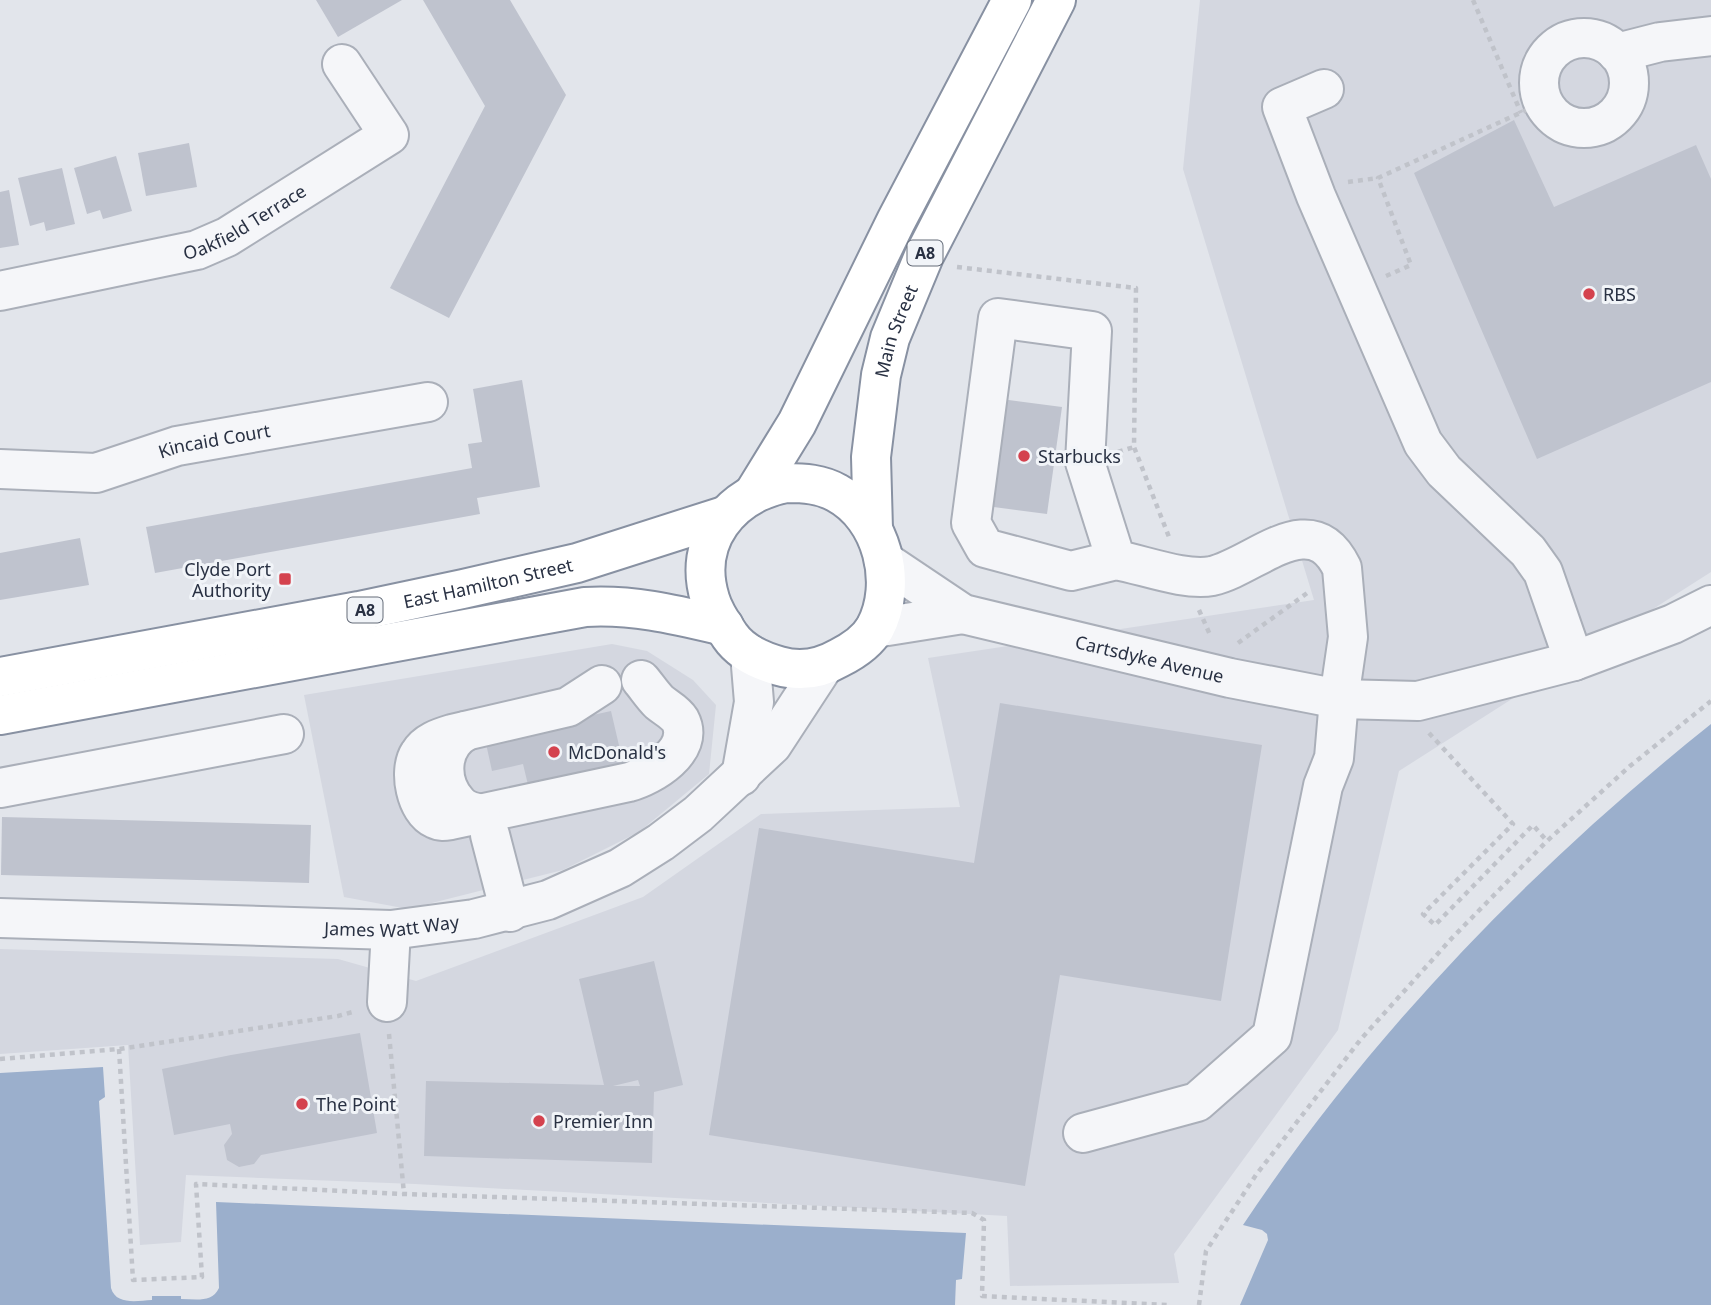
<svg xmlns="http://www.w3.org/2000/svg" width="1711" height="1305" viewBox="0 0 1711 1305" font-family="'Noto Sans',sans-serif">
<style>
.built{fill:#d4d7e0}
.water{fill:#9bafcc}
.building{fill:#bfc3ce;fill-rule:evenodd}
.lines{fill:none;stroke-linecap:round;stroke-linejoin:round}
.minor-casing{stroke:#aaafb9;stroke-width:42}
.highway-casing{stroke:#8891a2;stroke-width:42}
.path{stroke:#c0c3ca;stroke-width:4.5;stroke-dasharray:5 5;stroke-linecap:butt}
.minor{stroke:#f5f6f9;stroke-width:38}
.highway{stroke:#fff;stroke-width:38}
.poi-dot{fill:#d4424e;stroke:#f1f4f8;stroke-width:2.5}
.labels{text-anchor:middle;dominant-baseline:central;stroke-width:6;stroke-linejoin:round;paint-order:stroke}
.shield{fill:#f1f4f8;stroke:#656c79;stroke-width:2}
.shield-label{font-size:16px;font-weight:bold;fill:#293143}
.street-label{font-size:18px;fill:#293143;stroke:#f1f4f8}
.poi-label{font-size:18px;fill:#293143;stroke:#f1f4f8;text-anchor:start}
</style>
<rect width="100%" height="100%" fill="#e2e5eb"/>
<g class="built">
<path d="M1200,0H1711V572L1399,771L1338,1030L1174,1254L1179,1283L1010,1286L1007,1216L415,1184L186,1175L181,1242L140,1245L128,1045L0,1054V949L338,959L416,981L643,897L761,814L960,807L928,658L1314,600L1183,169Z"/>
<path d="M612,644L647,651L693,680L716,705L709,774L639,832L563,870L408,909L344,897L304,695Z"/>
</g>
<g class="water">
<path d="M1711,724V1305H1240L1268,1240L1267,1234L1262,1230L1243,1225C1370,1034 1532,867 1711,724Z"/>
<path d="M103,1067L105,1097L99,1101L111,1288C116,1305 136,1301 152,1300V1296H181V1299C196,1299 212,1303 219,1288L216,1202L966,1233L962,1279L956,1280L955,1305H0V1073Z"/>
</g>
<g class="building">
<path d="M316,0H402L338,37Z"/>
<path d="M423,0H510L566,95L449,318L390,288L485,106Z"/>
<path d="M1514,120L1554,207L1696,145L1711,179V382L1537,459L1414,173Z"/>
<path d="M189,143L197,187L146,196L138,153Z"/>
<path d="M116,156L132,211L103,219L100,210L87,214L74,168Z"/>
<path d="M62,168L75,224L46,231L44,222L30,226L18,178Z"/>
<path d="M9,190L19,245L0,248V192Z"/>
<path d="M522,380L540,487L477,498L480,514L155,573L146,527L472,468L468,444L482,442L473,389Z"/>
<path d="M1001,399L1062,407L1047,514L986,506Z"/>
<path d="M80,538L89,585L0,600V553Z"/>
<path d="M1000,703L1262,745L1221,1001L1060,975L1025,1186L709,1135L759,828L974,863Z"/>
<path d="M611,711L624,767L529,789L523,764L492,771L485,739Z"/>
<path d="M2,817L311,825L309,883L1,875Z"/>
<path d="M654,961L683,1085L654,1092L652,1163L424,1156L426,1081L604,1085L579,979ZM638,1080L640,1086H613Z"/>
<path d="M360,1033L377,1133L261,1155L254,1164L239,1167L227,1160L224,1145L232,1134L230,1124L174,1135L162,1069L231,1055Z"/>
</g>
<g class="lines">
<defs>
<g id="minor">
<circle cx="1584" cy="83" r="45"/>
<path d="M1617,53L1660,42L1711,36"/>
<path d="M1324,89L1282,107L1316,196L1423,443L1444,471L1528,551L1543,572L1574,661"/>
<path id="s1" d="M0,291L197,250L227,237L389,135L342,64"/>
<path id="s2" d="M0,469L96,473L177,446L428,402"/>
<path id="s3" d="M884,561L963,614L1230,678L1339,699L1418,701L1574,661L1673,624L1711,605"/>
<path d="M875,628L963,614"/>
<path d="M602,685L568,707L452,734C439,738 426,742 419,754C408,771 416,811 435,819C441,822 445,821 451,820L629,782C651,776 696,750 680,720C675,712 666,708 659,702C652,695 647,687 641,680"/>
<path d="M466,731C440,745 438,780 457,802C463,810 472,812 481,814"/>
<path d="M741,776L754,702L750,654"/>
<path d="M0,788L284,734"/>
<path d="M490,835L510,912"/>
<path id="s4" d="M0,918L391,930L474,919L548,900L620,868L661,842L698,814L772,745L823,667"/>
<path d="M387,1002L391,930"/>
<path d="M1083,1133L1197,1102L1272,1036L1323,786L1334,758L1339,699L1348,637L1342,568C1311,504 1256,566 1212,576C1184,581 1144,565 1116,560L1085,462L1092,331L998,318L971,523L985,548L1071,571L1116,560"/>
</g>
<g id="highway">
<path d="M786,483C804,483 821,484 837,493C882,517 899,583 875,628C867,642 853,651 839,658C820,669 800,672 779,666C761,661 741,652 730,636C722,624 714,613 710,599C692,541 730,494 786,483Z"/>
<path d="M754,493L797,423L896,221L1012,0"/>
<path id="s5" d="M873,529L871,457L881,375L890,338L924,256L1056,0"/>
<path id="s6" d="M0,677L359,611L463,589L577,563L724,516"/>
<path d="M0,715L585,607C633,604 677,615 724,626"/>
</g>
</defs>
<use href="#minor" class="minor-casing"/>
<use href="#highway" class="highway-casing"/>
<g class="path">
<path d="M1473,0L1521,113"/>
<path d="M1348,182L1378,178"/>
<path d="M957,267L1136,288L1134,447L1169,537"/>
<path d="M1386,276L1411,265L1378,178L1544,102"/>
<path d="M1118,452L1134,447"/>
<path d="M1199,610L1211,637"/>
<path d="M1238,643L1310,591"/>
<path d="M1429,733L1513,824L1423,914L1435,925L1533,825L1547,841"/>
<path d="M389,1034L404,1194"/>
<path d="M119,1049L133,1280L202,1277L196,1184L404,1194L972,1213L984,1220L982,1296L1167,1305"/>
<path d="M0,1059L119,1049L338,1016L356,1011"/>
<path d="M1199,1305L1206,1251L1256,1175L1361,1039L1452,938L1547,841L1630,766L1711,701"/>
</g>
<use href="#minor" class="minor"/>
<use href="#highway" class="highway"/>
</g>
<g class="poi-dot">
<circle cx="1589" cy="294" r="7"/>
<circle cx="1024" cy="456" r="7"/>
<rect x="278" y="572" width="14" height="14" rx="3.5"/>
<circle cx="554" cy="752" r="7"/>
<circle cx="302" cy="1104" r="7"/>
<circle cx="539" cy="1121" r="7"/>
</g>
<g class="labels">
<g class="shield">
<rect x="907.5" y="240.5" width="35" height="25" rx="5"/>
<rect x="347.5" y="597.5" width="35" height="25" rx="5"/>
</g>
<g class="shield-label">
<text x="925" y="253">A8</text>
<text x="365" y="610">A8</text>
</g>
<g class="street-label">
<text stroke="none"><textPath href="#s1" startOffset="256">Oakfield Terrace</textPath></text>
<text stroke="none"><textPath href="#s5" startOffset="201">Main Street</textPath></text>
<text stroke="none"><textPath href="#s2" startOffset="219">Kincaid Court</textPath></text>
<text stroke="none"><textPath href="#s6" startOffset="497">East Hamilton Street</textPath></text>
<text stroke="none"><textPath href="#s3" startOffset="287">Cartsdyke Avenue</textPath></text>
<text stroke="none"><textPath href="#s4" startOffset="392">James Watt Way</textPath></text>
</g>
<g class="poi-label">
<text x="1603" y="294">RBS</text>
<text x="1038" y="456">Starbucks</text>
<text x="271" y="569" text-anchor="end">Clyde Port<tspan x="271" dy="21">Authority</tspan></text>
<text x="568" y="752">McDonald's</text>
<text x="316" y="1104">The Point</text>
<text x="553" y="1121">Premier Inn</text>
</g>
</g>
</svg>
